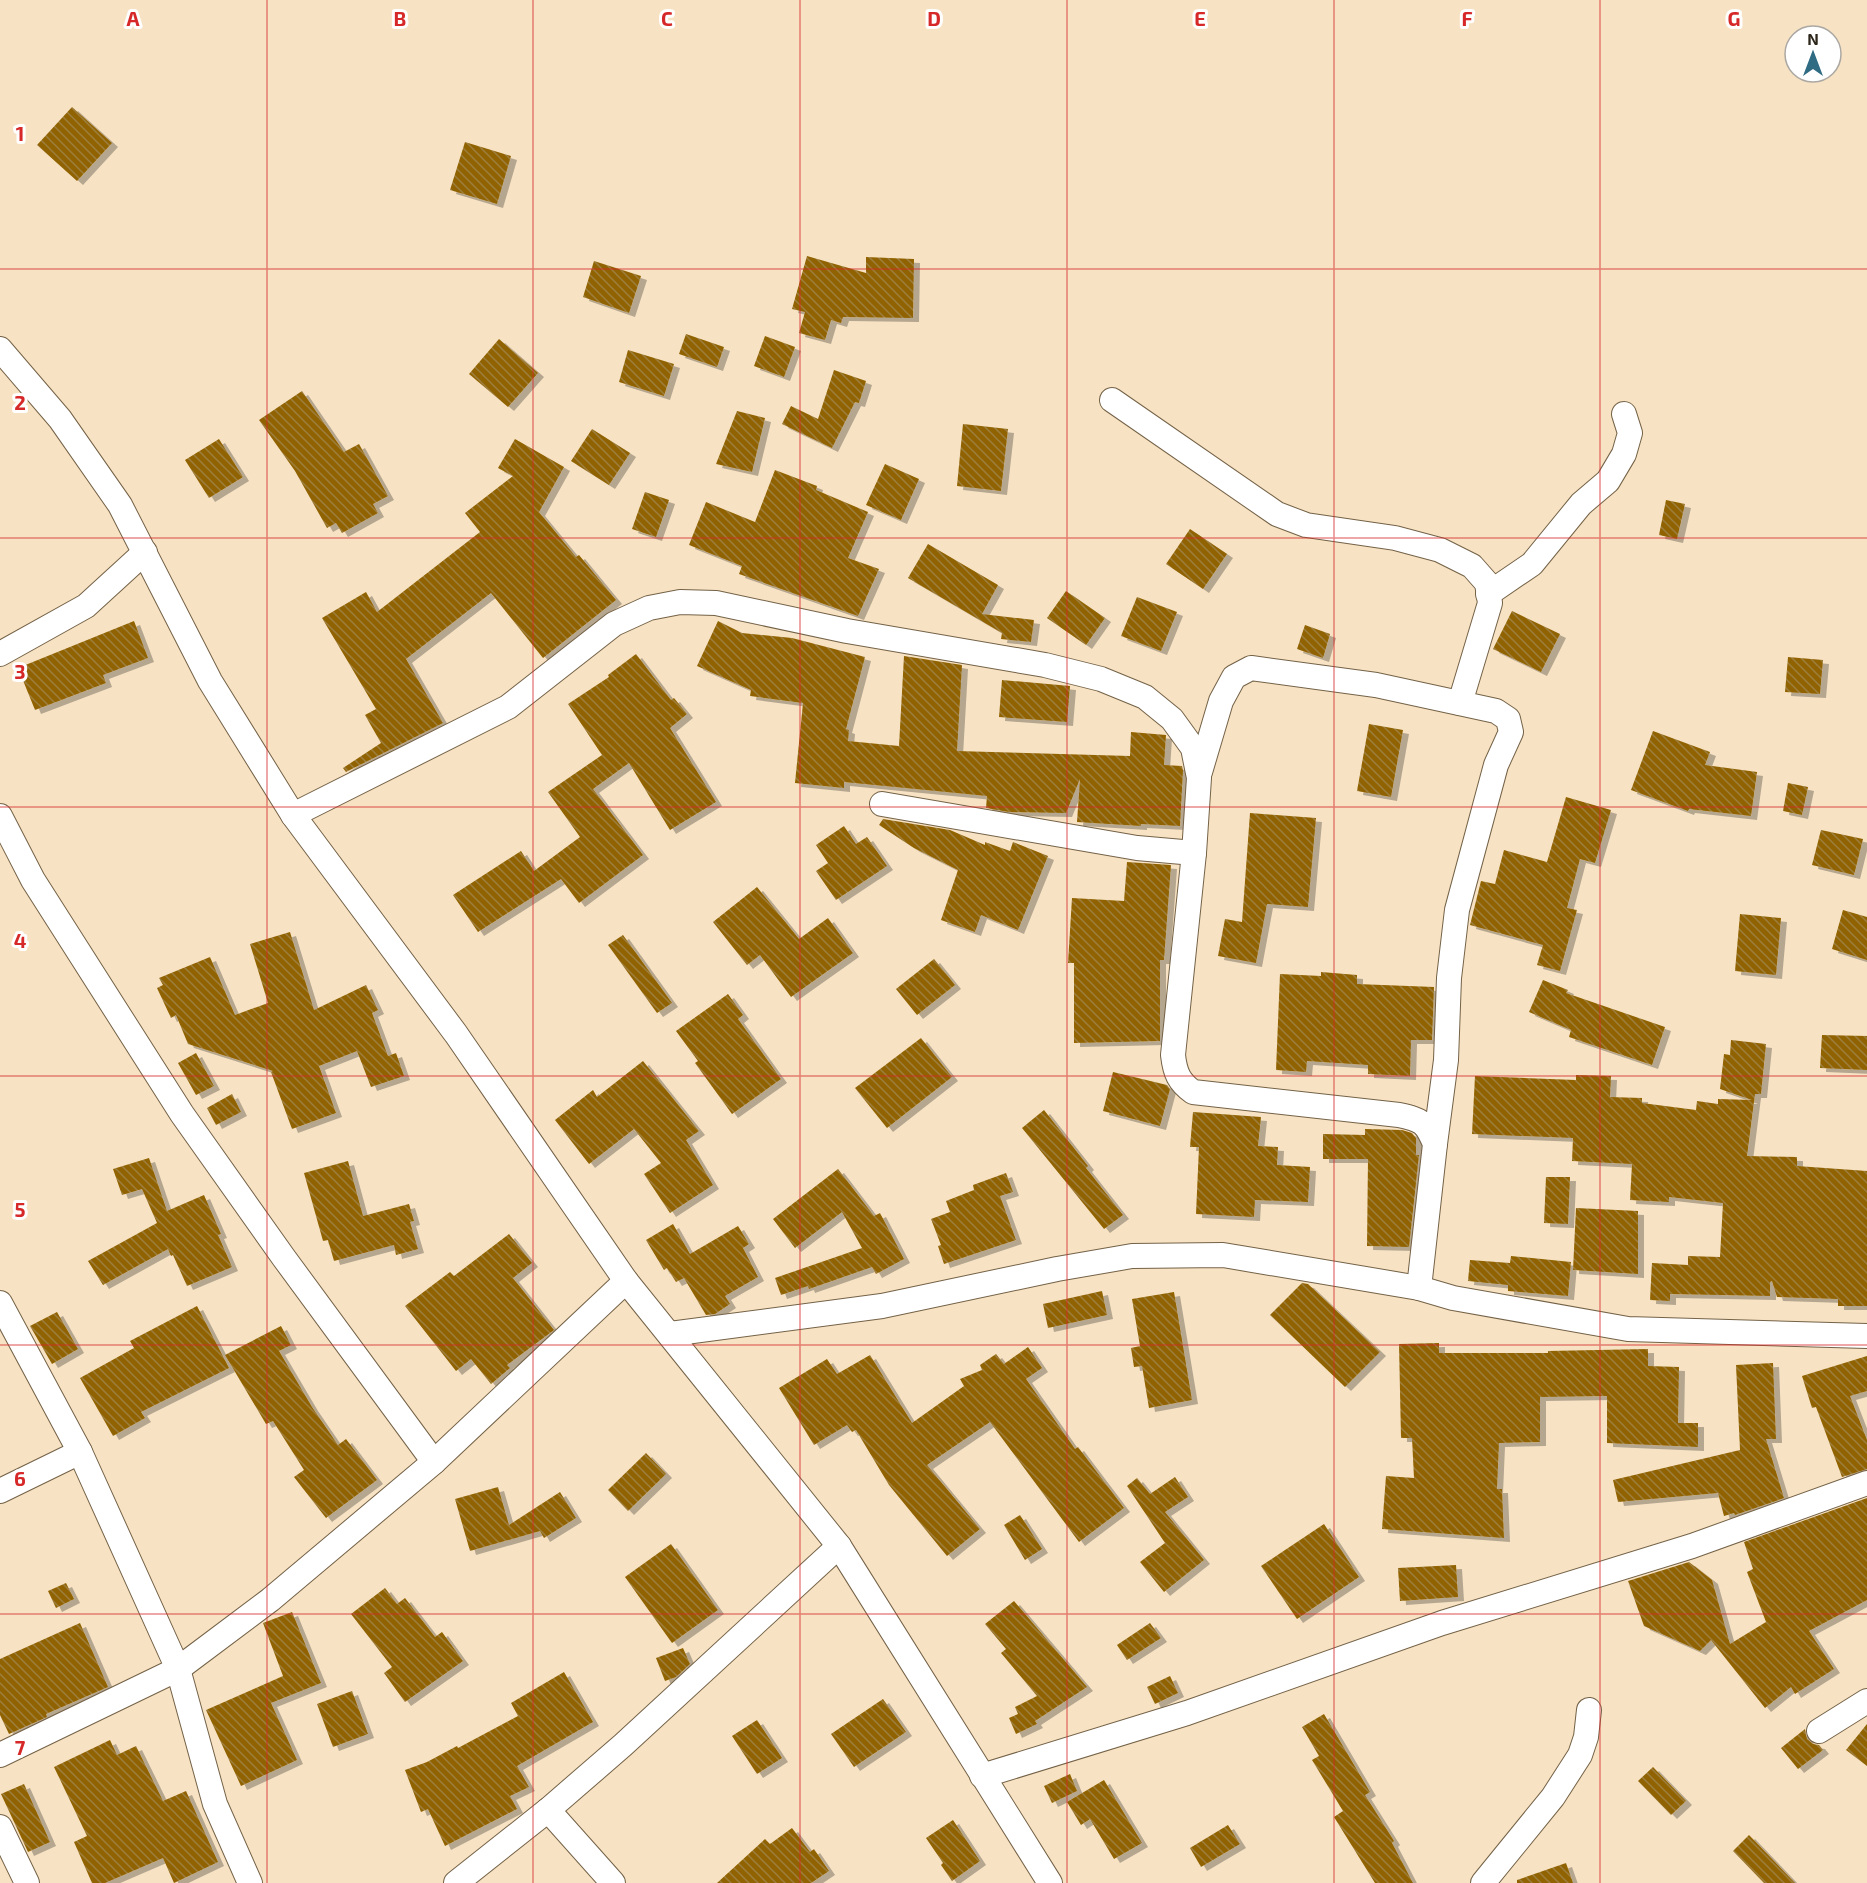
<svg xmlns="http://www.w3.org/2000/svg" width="1867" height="1883" viewBox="0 0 1867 1883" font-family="'Exo 2',sans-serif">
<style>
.building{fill:url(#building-back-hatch);filter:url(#shadow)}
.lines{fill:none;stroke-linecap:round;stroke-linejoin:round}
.minor-casing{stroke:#746247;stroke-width:26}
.minor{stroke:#fff;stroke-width:24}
.grid{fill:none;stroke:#d62828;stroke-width:1.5;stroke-opacity:0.55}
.grid-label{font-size:20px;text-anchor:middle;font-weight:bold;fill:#d62828;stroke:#fff;stroke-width:6;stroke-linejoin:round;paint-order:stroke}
</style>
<defs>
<pattern id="building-back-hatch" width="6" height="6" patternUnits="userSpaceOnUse" patternTransform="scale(1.5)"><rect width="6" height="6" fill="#906306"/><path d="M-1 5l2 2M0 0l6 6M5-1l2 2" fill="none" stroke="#9e7e3c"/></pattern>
<filter id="shadow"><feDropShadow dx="6" dy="4" stdDeviation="0" flood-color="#0004"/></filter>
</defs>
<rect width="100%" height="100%" fill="#f7e2c3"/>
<g class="building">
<path d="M72,107L112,143L77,181L37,145Z"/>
<path d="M465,142L511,156L497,204L450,190Z"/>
<path d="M807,256L866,273V257L914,259L913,318L843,317L841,323L831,320L825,340L799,333L805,312L792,309Z"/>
<path d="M594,261L641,276L629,313L583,297Z"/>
<path d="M686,334L724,347L717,367L679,354Z"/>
<path d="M765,336L795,347L784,377L754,366Z"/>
<path d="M499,339L538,373L508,407L469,374Z"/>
<path d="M628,350L674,364L664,396L619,382Z"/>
<path d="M834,370L866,381L859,403L855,402L832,448L782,424L791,406L818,419Z"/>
<path d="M302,391L344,452L359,444L388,496L373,504L378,513L342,533L336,523L327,528L295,471L259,420Z"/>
<path d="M737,411L765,418L752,472L716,464Z"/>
<path d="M963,424L1008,429L1001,491L957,486Z"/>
<path d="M592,429L630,453L609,485L571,461Z"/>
<path d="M219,439L243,477L209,498L185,460Z"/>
<path d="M515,439L564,467L539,512L576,557L579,555L616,600L543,658L491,593L406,659L443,723L346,772L343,768L381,743L365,715L376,709L322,618L366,592L377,612L480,532L465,513L513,476L498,468Z"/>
<path d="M885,464L919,479L901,520L866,505Z"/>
<path d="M775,470L817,486L816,490L868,512L848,558L879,569L858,616L739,574L742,566L689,545L706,502L755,522Z"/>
<path d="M645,492L669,500L656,537L632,529Z"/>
<path d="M1666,500L1685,504L1677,539L1659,535Z"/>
<path d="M1190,529L1227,554L1203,589L1166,564Z"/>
<path d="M928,544L998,585L982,614L1034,620L1031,642L1001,639L1002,633L908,578Z"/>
<path d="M1066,591L1105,618L1086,645L1047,618Z"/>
<path d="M1137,597L1177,612L1161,651L1121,636Z"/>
<path d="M1512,611L1560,634L1541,672L1493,649Z"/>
<path d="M134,621L148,658L103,675L106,683L35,710L18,668Z"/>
<path d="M718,621L742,633L792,638L865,657L846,729L849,730L848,741L899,746L904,656L962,665L957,751L1130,756L1131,732L1166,735L1164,765L1182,766L1183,770L1180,826L1141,824V826L1077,822L1080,779L1066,813L1009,812L986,808L987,796L844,782V788L795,783L803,703L750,696L751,690L697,666Z"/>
<path d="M1305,625L1330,634L1323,658L1297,649Z"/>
<path d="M636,654L671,700L674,698L687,714L670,728L716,802L670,830L629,763L593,789L643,855L579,903L561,879L478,932L453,895L521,851L534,871L580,837L548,792L602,755L568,704L609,677L608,675Z"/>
<path d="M1788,657L1823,660L1820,694L1785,692Z"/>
<path d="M1002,680L1070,686L1067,722L999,717Z"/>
<path d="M1369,724L1403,730L1391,797L1357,791Z"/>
<path d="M1653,731L1710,752L1705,765L1757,772L1751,816L1689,809L1688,811L1631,790Z"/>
<path d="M1788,783L1808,787L1802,815L1783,811Z"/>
<path d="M1566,797L1611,810L1595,863L1580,859L1567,908L1577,910L1560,971L1537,965L1543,945L1470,925L1481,881L1495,884L1504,850L1547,862Z"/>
<path d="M1250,813L1316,818L1308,907L1267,904L1256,963L1218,956L1225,919L1242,922Z"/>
<path d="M883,819L950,830L985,845V842L1010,851L1013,842L1048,856L1018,930L981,915L975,932L941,920L958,870L914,848L879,825Z"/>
<path d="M844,826L856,844L867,837L887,866L836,900L816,871L828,863L816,845Z"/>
<path d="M1821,830L1863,839L1854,875L1812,865Z"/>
<path d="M1127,862L1171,865L1164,960H1160V1041L1074,1043V963H1068L1072,898L1124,901Z"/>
<path d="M757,887L799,939L828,918L853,953L791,997L760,955L747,965L713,922Z"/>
<path d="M1843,910L1867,917V960L1832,949Z"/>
<path d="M1740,914L1781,918L1776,975L1735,971Z"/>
<path d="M290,932L314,1010L366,985L378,1010L372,1013L388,1056L396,1053L404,1076L371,1087L357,1051L319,1066L336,1113L292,1129L271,1072L273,1071L188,1044L176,1015L171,1018L157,988L163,985L159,978L210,957L235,1015L268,1003L250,944Z"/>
<path d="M623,935L672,1003L657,1013L608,945Z"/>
<path d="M934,959L955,985L917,1015L896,989Z"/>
<path d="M1321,972L1357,975V984L1434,987L1432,1040H1411L1410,1076L1368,1074V1065L1307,1061L1306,1072L1276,1070L1280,974L1321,976Z"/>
<path d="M1543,980L1568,990L1566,993L1665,1027L1652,1065L1569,1037L1571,1030L1529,1012Z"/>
<path d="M728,994L743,1015L738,1019L781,1079L732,1114L695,1063L698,1061L676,1031Z"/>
<path d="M1822,1035L1867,1036V1070L1820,1068Z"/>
<path d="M921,1038L952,1077L887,1128L855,1088Z"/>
<path d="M1731,1040L1766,1044L1761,1094H1755L1747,1156L1797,1157V1166L1867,1171V1306H1838V1299L1777,1297L1772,1281L1770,1282V1296L1670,1294V1301L1650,1300L1652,1263L1688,1265V1256L1720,1257L1723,1203L1669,1197V1202L1630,1200L1632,1164L1572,1161L1573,1138L1472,1134L1475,1076L1576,1080V1075L1611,1076L1610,1097L1642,1098V1103L1696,1110L1697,1101L1718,1104V1099L1752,1100L1720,1089L1724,1054L1730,1055Z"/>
<path d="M196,1053L214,1086L196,1095L178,1063Z"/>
<path d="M643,1061L699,1131L686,1140L713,1185L670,1213L644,1174L661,1163L634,1129L589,1164L555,1120L593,1090L597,1097Z"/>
<path d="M1113,1072L1167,1085L1170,1089L1160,1126L1103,1111Z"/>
<path d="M232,1094L241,1112L216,1125L207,1108Z"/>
<path d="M1044,1110L1088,1166L1086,1168L1123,1215L1104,1229L1022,1128Z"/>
<path d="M1193,1112L1261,1117L1258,1146L1278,1147L1277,1165L1310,1167L1308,1202L1255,1200L1254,1217L1196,1214L1199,1147H1190Z"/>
<path d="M1365,1129L1402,1130L1412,1133L1416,1138V1155H1419L1409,1247L1367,1246L1368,1159H1323V1134L1365,1135Z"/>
<path d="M149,1158L167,1211L204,1195L221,1234L218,1235L232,1267L187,1286L173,1255L171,1256L168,1249L103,1285L88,1261L157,1223L142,1189L122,1195L113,1169Z"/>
<path d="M348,1161L363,1216L409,1204L414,1221L410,1222L418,1249L396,1255L394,1245L334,1261L328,1240L323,1241L304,1173Z"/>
<path d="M838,1169L874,1216L880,1213L904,1259L876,1274L872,1267L809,1289L808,1286L781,1295L775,1278L862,1248L842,1212L795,1248L773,1219Z"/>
<path d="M1006,1173L1013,1192L1000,1196L1016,1240L944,1264L938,1246L941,1245L931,1219L950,1212L946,1201L974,1190L973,1185Z"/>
<path d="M1546,1177H1570L1568,1224L1544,1223Z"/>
<path d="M1576,1208L1638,1211V1274L1573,1270Z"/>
<path d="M673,1224L690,1254L738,1226L749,1244L743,1248L758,1277L725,1296L730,1304L715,1314L706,1315L684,1278L676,1282L667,1268L664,1270L646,1240Z"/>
<path d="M509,1234L532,1263L513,1278L554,1330L507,1365L510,1368L491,1384L471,1359L456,1371L405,1306L450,1272L454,1276Z"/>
<path d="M1511,1256L1571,1262L1568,1296L1508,1291V1285L1468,1281L1470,1260L1510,1263Z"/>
<path d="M1302,1283L1308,1284L1380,1352L1345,1387L1270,1315Z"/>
<path d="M1102,1291L1107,1315L1048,1328L1043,1304Z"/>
<path d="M1174,1292L1192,1400L1149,1408L1142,1366L1134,1367L1131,1348L1140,1346L1132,1299Z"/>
<path d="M197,1306L229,1368L141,1412L145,1418L113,1436L80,1378L134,1348L130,1341Z"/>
<path d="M57,1312L78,1349L52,1364L30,1326Z"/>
<path d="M281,1326L291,1345L279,1351L312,1407L338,1445L346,1439L377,1480L326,1518L294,1477L304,1470L273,1421L266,1424L225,1355Z"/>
<path d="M1439,1343V1353H1548V1351L1648,1349V1366L1679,1367L1678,1423H1698V1447L1607,1443V1396L1540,1397V1442L1499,1443L1497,1489H1502L1504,1538L1382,1529L1386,1476L1414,1478L1412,1438H1401L1399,1344Z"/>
<path d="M1028,1347L1042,1368L1026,1379L1075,1449L1078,1447L1124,1508L1079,1542L990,1422L927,1465L980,1529L947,1556L889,1485L856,1430L852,1432L847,1425L814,1445L779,1388L827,1359L837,1374L870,1355L912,1423L964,1386L960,1379L982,1370L980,1365L996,1354L1004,1364Z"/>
<path d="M1867,1356V1391L1850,1396L1867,1440V1469L1842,1477L1816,1407L1812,1408L1802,1376Z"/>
<path d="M1773,1363L1776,1439H1766L1784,1498L1735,1515L1734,1513L1724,1516L1718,1493L1618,1502L1613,1480L1740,1450L1736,1365Z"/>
<path d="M646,1453L666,1474L628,1511L608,1490Z"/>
<path d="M1175,1477L1188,1497L1165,1512L1204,1560L1164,1592L1140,1562L1165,1543L1127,1486L1137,1478L1150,1494Z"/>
<path d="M498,1487L509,1525L560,1492L576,1518L544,1538L540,1531L470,1551L455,1499Z"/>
<path d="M1867,1498V1600L1809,1631L1834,1669L1795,1694L1791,1687L1765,1708L1711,1640L1700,1651L1644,1626L1628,1581L1689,1562L1712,1580L1730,1644L1766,1622L1747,1572L1753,1569L1744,1542Z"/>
<path d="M1020,1515L1042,1549L1025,1560L1004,1525Z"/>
<path d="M1324,1524L1359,1577L1297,1619L1261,1566Z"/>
<path d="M671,1544L718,1610L672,1643L625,1577Z"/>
<path d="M1456,1565L1458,1597L1400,1601L1398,1568Z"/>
<path d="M66,1583L74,1599L56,1608L48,1591Z"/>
<path d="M385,1588L397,1604L405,1598L435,1637L442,1632L463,1661L405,1702L384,1673L392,1667L351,1614Z"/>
<path d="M1014,1601L1087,1687L1035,1721L1037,1724L1016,1734L1009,1718L1018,1714L1015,1707L1037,1696L1001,1653L1006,1649L985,1624Z"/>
<path d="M292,1612L321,1683L271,1703L297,1760L241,1786L206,1710L283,1676L263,1623Z"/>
<path d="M80,1623L108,1687L46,1714L47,1717L9,1734L0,1715V1659Z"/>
<path d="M1150,1623L1161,1638L1127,1660L1117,1645Z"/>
<path d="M683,1648L690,1664L676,1677L665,1681L656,1658Z"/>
<path d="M564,1672L593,1722L517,1766L529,1787L510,1796L517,1809L445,1846L428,1809L421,1812L405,1770L427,1762L457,1746L458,1748L518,1716L511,1703Z"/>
<path d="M1170,1676L1178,1693L1155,1704L1147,1687Z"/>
<path d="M352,1691L368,1734L333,1747L317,1704Z"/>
<path d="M883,1699L906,1732L854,1767L831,1734Z"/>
<path d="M1324,1714L1370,1792L1365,1795L1394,1841L1392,1843L1413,1883H1375L1334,1817L1343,1811L1312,1760L1319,1756L1302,1727Z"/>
<path d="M757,1720L782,1758L757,1774L732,1736Z"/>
<path d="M1867,1724V1766L1846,1750Z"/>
<path d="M1805,1729L1807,1739L1813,1744L1819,1745L1823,1750L1798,1769L1781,1748Z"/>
<path d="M110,1740L117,1755L136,1746L163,1801L186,1791L218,1862L174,1883L163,1858L105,1883H92L74,1842L87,1836L54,1767Z"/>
<path d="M1653,1767L1686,1801L1671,1815L1638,1781Z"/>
<path d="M1070,1774L1077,1791L1052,1803L1044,1786Z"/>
<path d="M1104,1780L1142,1843L1114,1859L1090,1819L1081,1825L1067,1802Z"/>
<path d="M24,1784L50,1842L28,1852L1,1794Z"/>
<path d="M953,1820L980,1861L952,1881L941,1865L943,1863L926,1838Z"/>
<path d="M1228,1825L1240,1844L1201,1867L1190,1848Z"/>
<path d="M792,1828L810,1852L814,1849L829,1871L811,1883H717L765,1839L770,1844Z"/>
<path d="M1749,1835L1795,1883H1764L1733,1851Z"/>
<path d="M1566,1863L1573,1883H1517V1880Z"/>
</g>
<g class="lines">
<defs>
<g id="minor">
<path d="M0,349L60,419L120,505L210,681L293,815L456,1034L626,1281L839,1546L1050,1883"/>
<path d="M1112,400L1277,514L1306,525L1395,538L1440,550L1472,566L1487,583L1490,603L1460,703"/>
<path d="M1488,594L1532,564L1581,504L1608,481L1624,454L1630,433L1624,414"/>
<path d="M0,654L86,606L145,552"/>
<path d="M1200,772L1221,701L1234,677L1251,668L1376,685L1496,711L1508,719L1511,732L1496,765L1457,910L1449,978L1446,1060L1435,1144"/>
<path d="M882,804L1137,848L1194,853"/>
<path d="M293,815L508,707L614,624L649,608L680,602L716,603L847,631L1045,665L1101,679L1145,697L1172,719L1193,748L1199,778L1194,853L1173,1055C1175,1073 1179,1082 1193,1092L1399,1115C1422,1120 1426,1122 1435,1144L1419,1288"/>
<path d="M0,816L33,880L182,1114L284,1258L434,1462"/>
<path d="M0,1303L80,1452L178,1669L215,1804L250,1883"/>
<path d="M670,1334L882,1306L1057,1269L1132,1256L1223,1255L1419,1288L1453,1298L1628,1329L1867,1336"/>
<path d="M0,1491L80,1452"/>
<path d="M1819,1731L1867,1701"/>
<path d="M0,1755L178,1669L270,1600L434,1462L626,1281"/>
<path d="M982,1776L1187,1713L1442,1623L1692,1546L1867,1483"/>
<path d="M548,1810L613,1883"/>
<path d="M0,1827L27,1883"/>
<path d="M456,1883L548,1810L623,1745L839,1546"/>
<path d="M1483,1883L1553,1797L1580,1755L1586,1737L1589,1710"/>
</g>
</defs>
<use href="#minor" class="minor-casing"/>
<use href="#minor" class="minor"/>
</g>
<path class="grid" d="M267,0V1883M533,0V1883M800,0V1883M1067,0V1883M1334,0V1883M1600,0V1883M0,269H1867M0,538H1867M0,807H1867M0,1076H1867M0,1345H1867M0,1614H1867"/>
<g class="grid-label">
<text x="133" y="26">A</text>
<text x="400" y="26">B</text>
<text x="667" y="26">C</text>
<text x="934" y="26">D</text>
<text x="1200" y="26">E</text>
<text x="1467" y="26">F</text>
<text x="1734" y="26">G</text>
<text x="20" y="141">1</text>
<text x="20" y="410">2</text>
<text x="20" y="679">3</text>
<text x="20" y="948">4</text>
<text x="20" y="1217">5</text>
<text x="20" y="1486">6</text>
<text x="20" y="1755">7</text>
</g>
<g transform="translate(1813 54)"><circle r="28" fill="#ffffff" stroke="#aba8a3" stroke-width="1.5"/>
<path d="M0-4.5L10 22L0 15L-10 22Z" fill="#2f6b82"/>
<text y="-9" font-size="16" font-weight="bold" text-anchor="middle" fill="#2d261a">N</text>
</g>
</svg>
